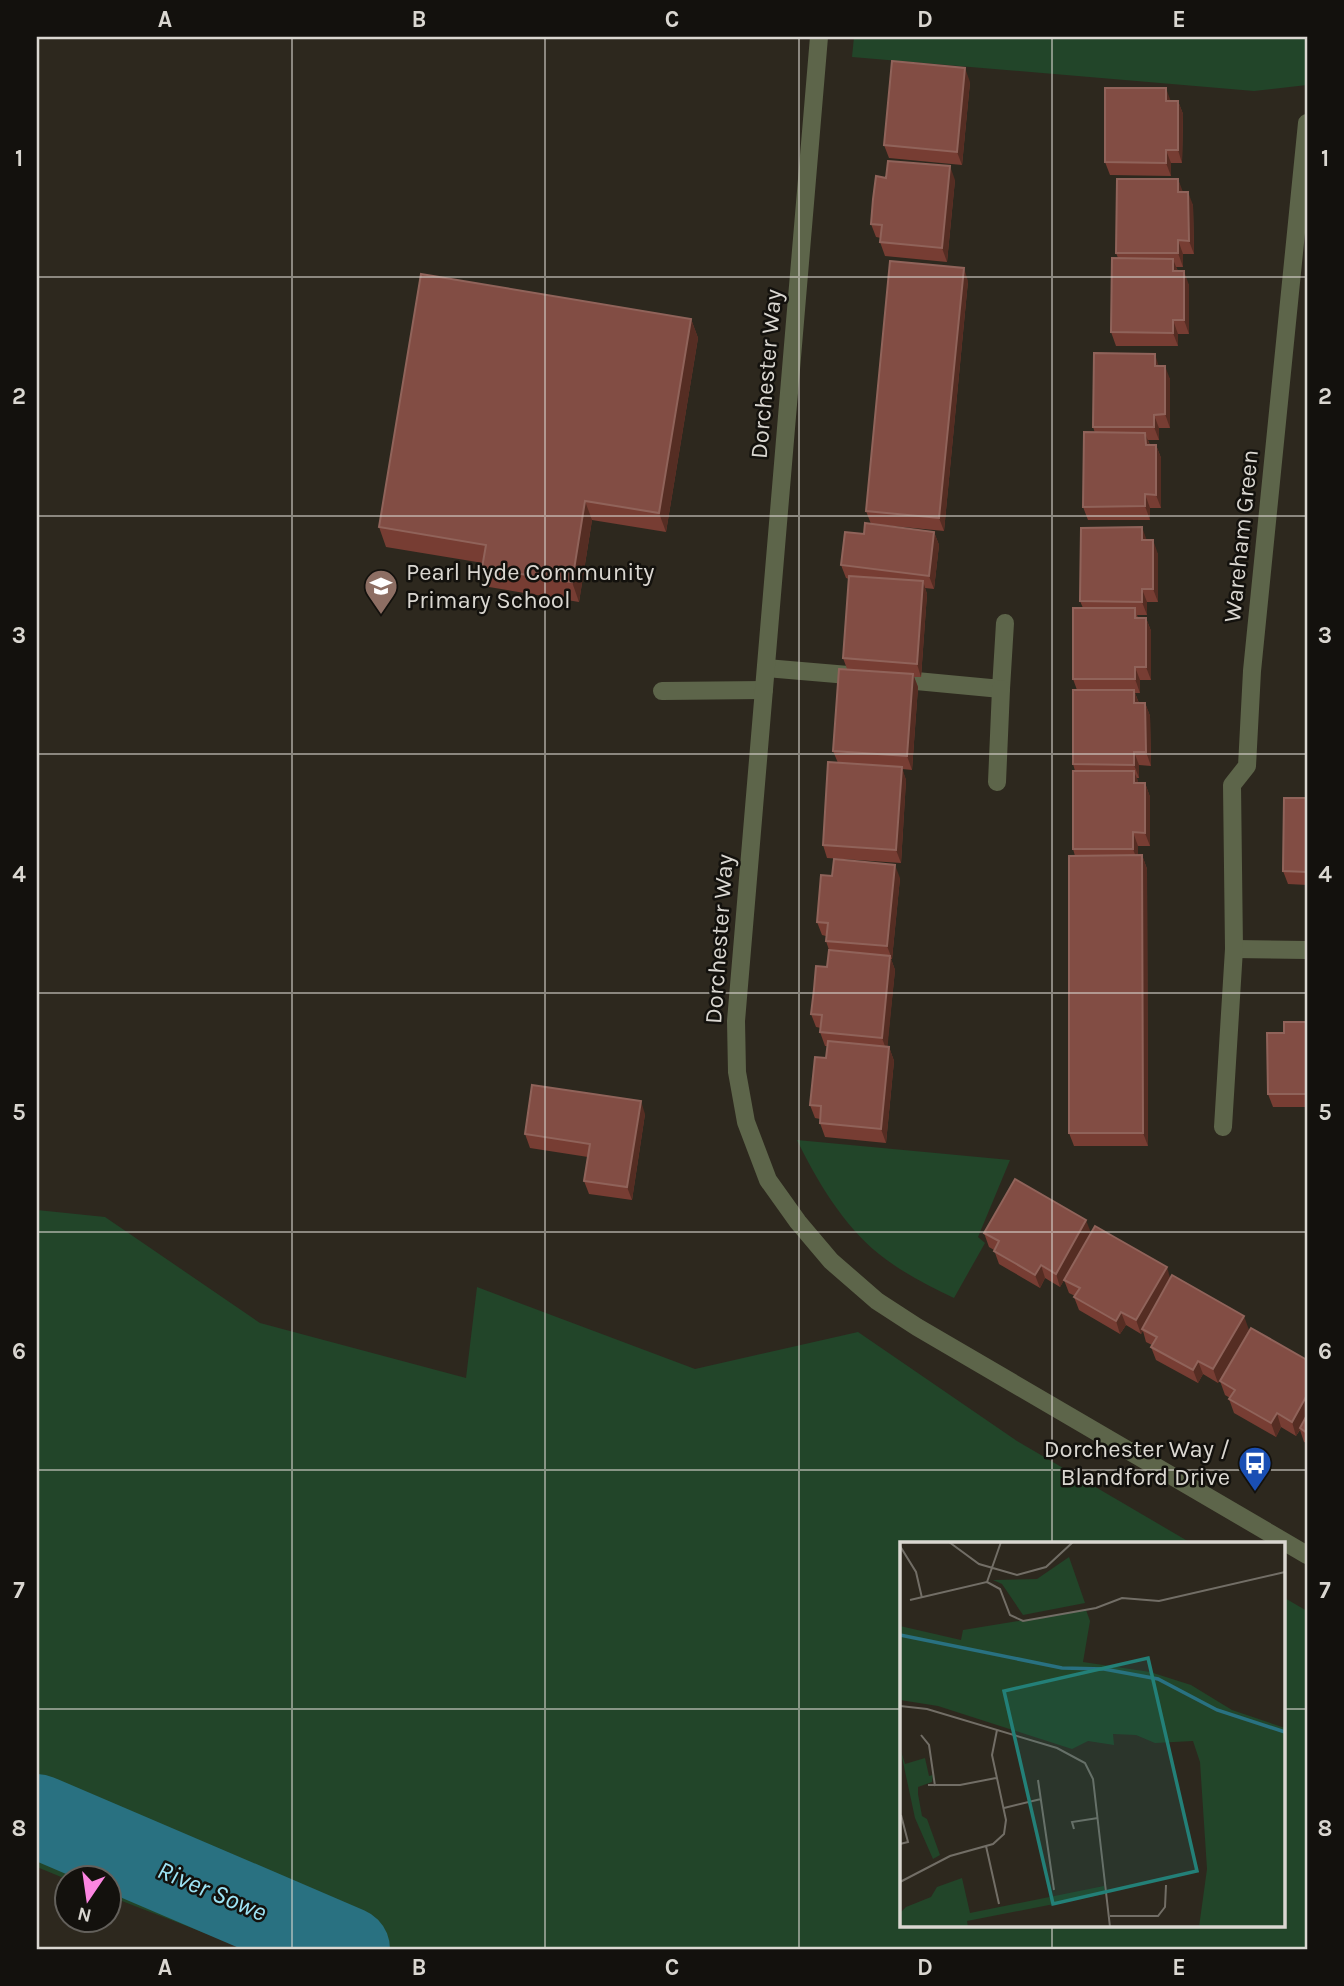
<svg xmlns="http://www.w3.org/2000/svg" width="1344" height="1986" viewBox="0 0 1344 1986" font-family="Karla,sans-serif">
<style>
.green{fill:#224529}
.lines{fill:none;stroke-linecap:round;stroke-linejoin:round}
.river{stroke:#297181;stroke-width:84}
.lane{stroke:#5d654a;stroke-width:18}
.street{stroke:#5d654a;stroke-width:18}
.wall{fill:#773d33}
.shaded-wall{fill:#552d23}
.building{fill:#824d44;stroke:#90635a;stroke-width:2}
.grid{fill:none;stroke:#dad7d1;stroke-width:2;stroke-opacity:0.55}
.labels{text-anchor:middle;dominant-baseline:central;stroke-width:5;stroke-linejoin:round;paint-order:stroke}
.street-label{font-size:24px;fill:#dad7d1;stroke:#13110d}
.poi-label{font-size:24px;fill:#dad7d1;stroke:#13110d;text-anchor:start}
.water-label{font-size:26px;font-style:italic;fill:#9ee4f5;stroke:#13110d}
.inset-river{fill:none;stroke:#297181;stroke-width:3.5}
.inset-road{fill:none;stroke:#726e66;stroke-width:2}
.view{fill:#238078;fill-opacity:0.15;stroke:#238078;stroke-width:3.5}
.inset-edge{fill:none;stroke:#dad7d1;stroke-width:3.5}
.neatline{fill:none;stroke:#dad7d1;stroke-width:2.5}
.grid-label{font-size:23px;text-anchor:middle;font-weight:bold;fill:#dad7d1}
</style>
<rect width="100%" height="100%" fill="#2d281e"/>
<g class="green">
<path d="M854,37H1307V85L1254,91L852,57Z"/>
<path d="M797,1140L1010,1160L978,1237L985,1243L954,1298C929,1286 901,1272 879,1254C843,1225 817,1181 797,1140Z"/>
<path d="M37,1210L105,1217L260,1323L466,1378L477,1287L695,1369L858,1332L1017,1441L1191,1543H901V1925H1283V1597L1307,1611V1949H246L109,1896L108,1878H66V1879L37,1867Z"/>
</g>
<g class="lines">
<path class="river" d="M37,1816L348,1949"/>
<g class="lane">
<path d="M766,668L860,676"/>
<path d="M895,679L1001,689L1005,623"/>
<path d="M662,691L764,690"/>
<path d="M997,782L1001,689"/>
</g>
<g class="street">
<path d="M819,37L736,1021L737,1072L746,1122L768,1180L798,1222L831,1261L877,1301L917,1327L1307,1555"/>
<path d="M1234,949L1307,950"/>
<path d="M1223,1127L1234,949L1232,785L1247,766L1252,671L1307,123"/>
</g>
</g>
<g class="wall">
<path d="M970,82L962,165L889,158L884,145Z"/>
<path d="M1171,101H1178L1183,114L1182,163H1171V176L1110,175L1105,162Z"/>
<path d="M886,178L955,180L947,262L885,256L880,242L881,238L876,237L871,224Z"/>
<path d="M1178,179L1182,192L1193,205L1194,254H1183V267H1176L1178,271L1189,285V334H1178V346H1116L1111,332L1118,258L1116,253Z"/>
<path d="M968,281L944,531L872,524L934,532L939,545L934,589L925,588L927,594L921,677H914L918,687L912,770L902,769L906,780L901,863L827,858L823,845L838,763L833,751L847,669L843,658L849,579L846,578L841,565L871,524L866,511Z"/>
<path d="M691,319L698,338L666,532L592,520L579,602L489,587L482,568L483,563L386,547L379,527Z"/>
<path d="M1159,366L1170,379V428H1159V440H1148L1150,445H1156L1161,458V508H1150V520H1088L1083,507L1095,433L1093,427Z"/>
<path d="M1146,540L1158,554V602H1147V615H1137L1138,618H1146L1151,631V680H1140V693H1135L1139,703H1145L1150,716L1151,766L1139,765V778H1137L1138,783H1145L1150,797V846H1138V855H1142L1147,869L1148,1146H1074L1069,1133L1075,856L1073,849L1075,771L1073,764L1077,690L1073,679L1083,608L1080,601Z"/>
<path d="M1307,798V885L1288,884L1283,871Z"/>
<path d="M900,878L892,959H891L895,970L887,1047H889L894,1061L886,1143L825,1137L820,1123V1119L815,1118L810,1105L826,1058L828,1046H825L820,1032L821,1028L816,1027L811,1014L827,967L829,950L826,941V936L822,935L817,922Z"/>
<path d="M1307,1022V1107H1273L1268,1094L1284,1033Z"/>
<path d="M645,1114L632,1200L589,1194L584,1181L588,1157L530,1148L525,1134Z"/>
<path d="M984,1233H1091L1170,1278L1249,1330L1218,1383L1203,1374L1198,1383L1156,1360L1151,1347L1152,1345L1146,1342L1143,1331L1141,1334L1126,1325L1120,1334L1079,1310L1074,1297L1075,1296L1069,1293L1064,1280L1060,1287L1045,1278L1040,1288L999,1264L994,1250L989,1247Z"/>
<path d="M1307,1360V1443L1304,1442L1300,1430L1296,1436L1281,1427L1276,1437L1234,1413L1229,1399L1230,1398L1225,1395L1220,1381Z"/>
</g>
<g class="shaded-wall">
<path d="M965,68L970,82L962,165L957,152Z"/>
<path d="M1166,88L1171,102L1166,101Z"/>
<path d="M1178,101L1183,114L1182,163L1178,150Z"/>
<path d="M1166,150L1171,163V176L1166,163Z"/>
<path d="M950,166L955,180L947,262L942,248Z"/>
<path d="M1178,179L1183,192H1178Z"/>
<path d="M1188,192L1193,205L1194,254L1189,241Z"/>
<path d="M1178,240L1183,254V267L1178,253Z"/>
<path d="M1173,259L1178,272L1173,271Z"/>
<path d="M964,268L968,281L944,531L939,518Z"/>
<path d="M1184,271L1189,285V334L1184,320Z"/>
<path d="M691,319L698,338L666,532L659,513Z"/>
<path d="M1173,320L1178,334V346L1173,333Z"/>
<path d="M1155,354L1159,367L1155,366Z"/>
<path d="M1165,366L1170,379V428L1165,414Z"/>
<path d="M1154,415L1159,428V440L1154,427Z"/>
<path d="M1145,433L1150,446L1146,445Z"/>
<path d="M1156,445L1161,458V508L1156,495Z"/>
<path d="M1145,494L1150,508V520L1145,506Z"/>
<path d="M585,501L592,520L579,602L572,582Z"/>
<path d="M1142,527L1147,541L1142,540Z"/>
<path d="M934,532L939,545L934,589L929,576Z"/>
<path d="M1153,540L1158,554V602L1153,589Z"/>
<path d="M923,581L927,594L921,677L917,664Z"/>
<path d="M1142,589L1147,602V615L1142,602Z"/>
<path d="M1146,618L1151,631V680L1146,667Z"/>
<path d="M1135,667L1140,680V693L1135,679Z"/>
<path d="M913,674L918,687L912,770L907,756Z"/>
<path d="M1134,690L1139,704L1134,703Z"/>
<path d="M1145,703L1150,716L1151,766L1146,752Z"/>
<path d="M1134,752L1139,765V778L1134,765Z"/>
<path d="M902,767L906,780L901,863L896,850Z"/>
<path d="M1134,771L1139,784L1134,783Z"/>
<path d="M1145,783L1150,797V846L1145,833Z"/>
<path d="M1133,832L1138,846V863L1133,849Z"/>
<path d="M1142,855L1147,869L1148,1146L1143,1133Z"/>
<path d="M895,865L900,878L892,959L887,946Z"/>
<path d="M890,956L895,970L887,1052L882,1038Z"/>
<path d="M889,1047L894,1061L886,1143L881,1129Z"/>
<path d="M641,1101L645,1114L632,1200L627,1187Z"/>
<path d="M1086,1220L1091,1233L1060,1287L1056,1274Z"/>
<path d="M1041,1265L1045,1278L1040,1288L1035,1275Z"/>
<path d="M1167,1267L1171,1281L1142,1329L1143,1331L1141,1334L1136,1320Z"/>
<path d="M1121,1312L1126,1325L1120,1334L1116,1321Z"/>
<path d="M1244,1316L1249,1330L1218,1383L1213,1369Z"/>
<path d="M1198,1361L1203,1374L1198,1383L1193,1370Z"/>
<path d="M1307,1395V1417L1296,1436L1292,1422Z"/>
<path d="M1277,1413L1281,1427L1276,1437L1271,1423Z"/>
</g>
<g class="building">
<path d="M892,61L965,68L957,152L884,145Z"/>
<path d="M1105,88H1166V101H1178V150H1166V163L1105,162Z"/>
<path d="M888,161L950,166L942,248L880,242L882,225L871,224L873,199L876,176L886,178Z"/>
<path d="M1117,179H1178V192H1188L1189,241L1178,240V253H1116Z"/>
<path d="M1112,258L1173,259V271H1184V320H1173V333L1111,332Z"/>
<path d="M890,261L964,268L939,518L866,511Z"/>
<path d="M421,274L691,319L659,513L585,501L572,582L482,568L486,545L379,527Z"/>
<path d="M1094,353L1155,354V366H1165V414L1154,415V427H1093Z"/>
<path d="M1084,432L1145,433L1146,445H1156V495L1145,494V506L1083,507Z"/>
<path d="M865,523L934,532L929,576L841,565L845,532L864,534Z"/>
<path d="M1142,527V540H1153V589H1142V602L1080,601L1081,528Z"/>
<path d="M849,576L923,581L917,664L843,658Z"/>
<path d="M1073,608H1135V618H1146V667H1135V679H1073Z"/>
<path d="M839,669L913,674L907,756L833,751Z"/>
<path d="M1073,690H1134V703H1145L1146,752H1134V765L1073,764Z"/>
<path d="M828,762L902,767L896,850L823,845Z"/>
<path d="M1073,771H1134V783H1145V833L1133,832V849H1073Z"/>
<path d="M1284,798H1307V872L1283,871Z"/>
<path d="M1142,855L1143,1133H1069V856Z"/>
<path d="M834,859L895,865L887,946L826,941L828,923L817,922L821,875L832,876Z"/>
<path d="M829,950L890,956L882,1038L820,1032L822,1015L811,1014L814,989L816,966L827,967Z"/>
<path d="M1284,1022H1307V1094H1268L1267,1033H1284Z"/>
<path d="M828,1041L889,1047L881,1129L820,1123L821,1106L810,1105L815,1057L826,1058Z"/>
<path d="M532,1085L641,1101L627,1187L584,1181L590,1144L525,1134Z"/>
<path d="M1015,1179L1086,1220L1056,1274L1041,1265L1035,1275L1013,1262L994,1251L999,1241L984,1233Z"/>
<path d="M1095,1226L1167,1267L1136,1320L1121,1312L1116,1321L1074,1297L1080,1288L1064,1280Z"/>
<path d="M1172,1275L1244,1316L1213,1369L1198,1361L1193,1370L1151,1347L1157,1337L1142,1329Z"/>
<path d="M1251,1328L1307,1360V1395L1292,1422L1277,1413L1271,1423L1229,1399L1235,1390L1220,1381Z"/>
<path d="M1307,1415V1433L1300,1428Z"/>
</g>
<path class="grid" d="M292,37V1949M545,37V1949M799,37V1949M1052,37V1543M37,277H1307M37,516H1307M37,754H1307M37,993H1307M37,1232H1307M37,1470H1307M37,1709H901M1283,1709H1307M1052,1925V1949"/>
<defs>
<symbol id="school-pin" viewBox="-11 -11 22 30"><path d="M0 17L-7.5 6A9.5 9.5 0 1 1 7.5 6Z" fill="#8d6e63" stroke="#13110d"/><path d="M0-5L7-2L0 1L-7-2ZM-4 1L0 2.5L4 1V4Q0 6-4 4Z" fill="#fff"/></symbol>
<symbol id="bus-pin" viewBox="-11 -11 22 30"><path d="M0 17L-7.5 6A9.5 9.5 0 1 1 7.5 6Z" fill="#1a4fb4" stroke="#13110d"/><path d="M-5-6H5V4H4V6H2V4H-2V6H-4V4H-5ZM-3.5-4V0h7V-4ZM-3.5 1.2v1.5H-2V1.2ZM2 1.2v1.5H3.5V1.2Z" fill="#fff"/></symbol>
</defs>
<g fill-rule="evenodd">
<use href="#school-pin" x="362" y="567" width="38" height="52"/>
<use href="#bus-pin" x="1236" y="1444" width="38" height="52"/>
</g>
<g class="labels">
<g class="street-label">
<text transform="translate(766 374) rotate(-85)">Dorchester Way</text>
<text transform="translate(1241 536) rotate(-84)">Wareham Green</text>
<text transform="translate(719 939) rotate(-86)">Dorchester Way</text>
</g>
<g class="poi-label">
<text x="406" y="572">Pearl Hyde Community<tspan x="406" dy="28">Primary School</tspan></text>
<text x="1230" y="1449" text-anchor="end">Dorchester Way /<tspan x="1230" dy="28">Blandford Drive</tspan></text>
</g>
<g class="water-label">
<text transform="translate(212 1891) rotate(23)">River Sowe</text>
</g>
</g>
<g transform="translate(900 1542)">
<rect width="385" height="385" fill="#2d281e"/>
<path d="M169,15L185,61L123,73L102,42L93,38L137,37ZM186,68L190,79L183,120L250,130L291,143L332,168L385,186V385H299L307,327L300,220L293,199L255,201L236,193L213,192L214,203L188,199L172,207L38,164L0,158V84L61,98L63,88ZM0,206L5,222L25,216L29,234L33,233L32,240L18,245V252L22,274L27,277L40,313L33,317L15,276ZM62,336L70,371L204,344L205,352L67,379L68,385H0V371L6,365L31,355L37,345Z" fill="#224529"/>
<path class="inset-river" d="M0,93L162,126L204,127L258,137L317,168L385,190"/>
<path class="inset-road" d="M49,0L79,22L117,33L146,25L173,0M0,4L16,30L22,56M87,40L100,47L110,73L123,79L196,66L222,56L259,59L385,30M10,58L87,40L101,0M0,164L27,167L157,206L185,221L193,237L210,385M21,193L29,203L35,244M138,238L154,348M28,243H60L96,236M104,266L141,257M174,287L172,280L198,276M0,302L8,300L1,273M86,304L99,362M0,340L50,314L93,302L104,292L106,278L92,213L97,188M210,374H258L265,365L266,343"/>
<path class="view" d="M248,116L297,329L153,362L104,149Z"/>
<rect width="385" height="385" class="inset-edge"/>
</g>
<rect width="1344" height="1986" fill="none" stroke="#13110d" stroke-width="77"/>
<g transform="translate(88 1899) rotate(193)"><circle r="33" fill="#13110d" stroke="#63605b" stroke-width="2"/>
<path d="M0-5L12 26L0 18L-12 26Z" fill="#fd86e2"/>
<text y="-10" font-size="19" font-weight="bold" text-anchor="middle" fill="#dad7d1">N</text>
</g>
<rect x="38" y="38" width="1268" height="1910" class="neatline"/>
<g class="grid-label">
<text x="165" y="27">A</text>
<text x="419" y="27">B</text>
<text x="672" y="27">C</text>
<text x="925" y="27">D</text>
<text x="1179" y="27">E</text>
<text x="19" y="166">1</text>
<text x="1325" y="166">1</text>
<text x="19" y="404">2</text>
<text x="1325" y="404">2</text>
<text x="19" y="643">3</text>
<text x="1325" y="643">3</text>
<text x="19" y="882">4</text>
<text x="1325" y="882">4</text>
<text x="19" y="1120">5</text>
<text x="1325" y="1120">5</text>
<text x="19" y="1359">6</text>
<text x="1325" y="1359">6</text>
<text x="19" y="1598">7</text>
<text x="1325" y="1598">7</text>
<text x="19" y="1836">8</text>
<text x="1325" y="1836">8</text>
<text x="165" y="1975">A</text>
<text x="419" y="1975">B</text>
<text x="672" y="1975">C</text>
<text x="925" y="1975">D</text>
<text x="1179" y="1975">E</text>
</g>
</svg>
